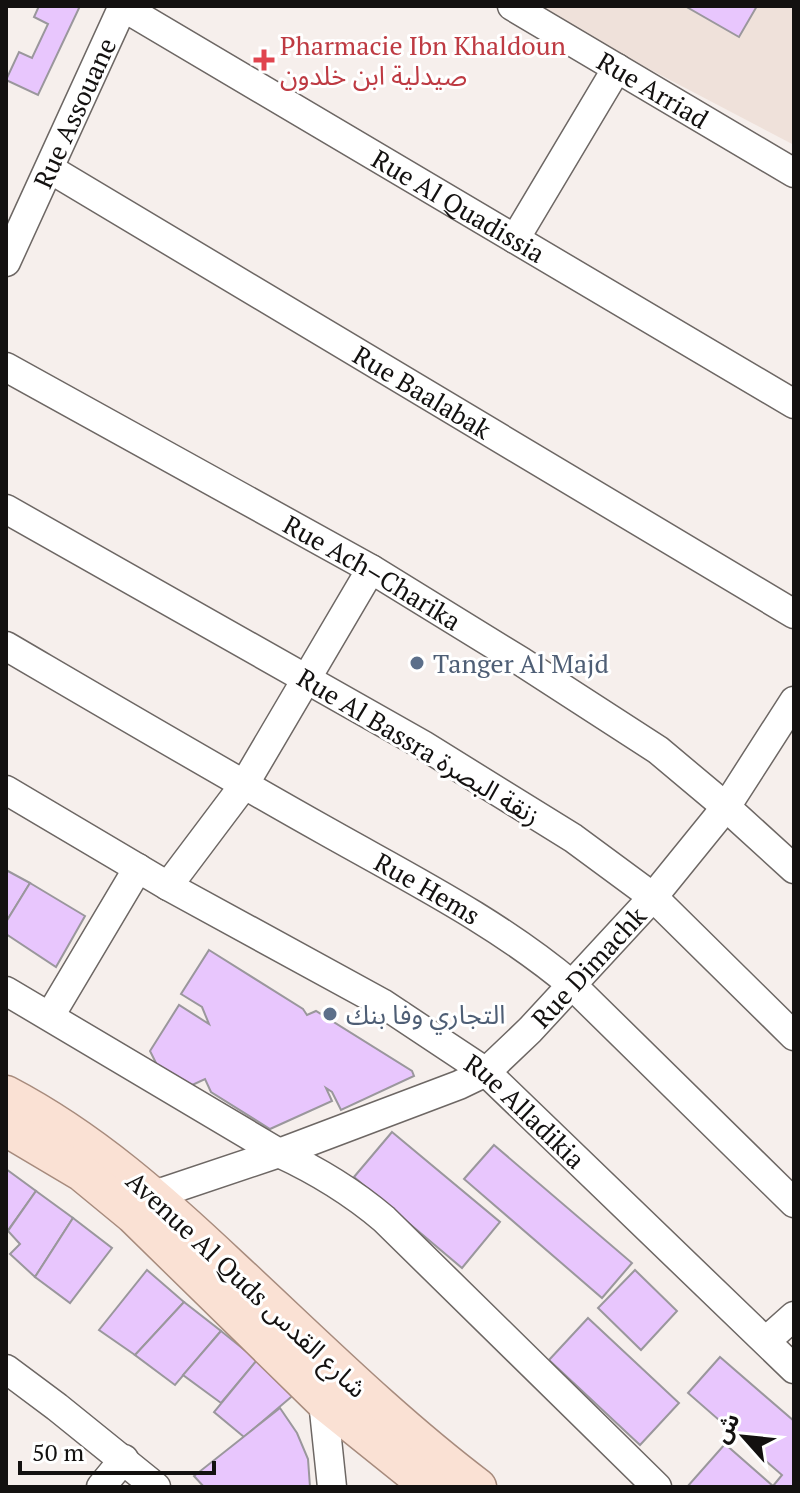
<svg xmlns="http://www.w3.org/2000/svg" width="800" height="1493" viewBox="0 0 800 1493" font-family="'PT Serif','Noto Sans Arabic',serif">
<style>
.built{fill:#efe1da}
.building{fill:#e8c6fd;stroke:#9a979c;stroke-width:2}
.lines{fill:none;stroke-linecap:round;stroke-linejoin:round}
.minor-casing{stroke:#6d6764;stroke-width:31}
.major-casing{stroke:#a78b7d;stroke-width:39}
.minor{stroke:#fff;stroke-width:28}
.major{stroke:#fae1d4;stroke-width:36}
.health-dot{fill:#e0444e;stroke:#fff;stroke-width:3}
.service-dot{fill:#5c6f8a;stroke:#fff;stroke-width:3}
.labels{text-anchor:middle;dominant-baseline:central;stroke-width:6;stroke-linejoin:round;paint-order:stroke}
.health-label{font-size:26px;fill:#be3a42;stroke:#fff;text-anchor:start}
.street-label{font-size:26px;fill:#131110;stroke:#fff}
.service-label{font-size:26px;fill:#4e5e75;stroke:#fff;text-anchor:start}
</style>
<rect width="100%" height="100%" fill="#f6efec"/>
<path class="built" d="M529,6H794V145Z"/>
<g class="building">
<path d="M39,6H80L38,95L6,80L19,52L32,58L48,24L34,17Z"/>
<path d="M685,6H757L739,37Z"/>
<path d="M6,870L30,883L6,922Z"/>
<path d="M30,883L85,916L56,967L6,934V922Z"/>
<path d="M209,950L303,1009L307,1015L316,1011L412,1071L414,1076L341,1110L332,1092L326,1088L332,1101L270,1129L211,1092L205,1079L190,1086L157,1065L150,1051L179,1005L209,1024L202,1007L181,994Z"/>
<path d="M392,1132L500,1222L462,1268L354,1177Z"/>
<path d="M494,1145L632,1263L602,1298L464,1179Z"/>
<path d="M6,1169L36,1191L6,1233Z"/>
<path d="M36,1191L73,1218L35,1277L10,1254L20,1244L8,1231Z"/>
<path d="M73,1218L112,1248L70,1303L35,1277Z"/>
<path d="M147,1270L184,1302L135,1355L99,1330Z"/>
<path d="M635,1270L677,1311L641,1350L598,1308Z"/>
<path d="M184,1302L221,1331L175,1385L135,1355Z"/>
<path d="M588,1318L679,1403L640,1445L549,1360Z"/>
<path d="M221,1331L257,1360L221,1403L183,1375Z"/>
<path d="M720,1357L794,1421V1487H687L725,1444L773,1486L782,1475L688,1393Z"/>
<path d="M257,1360L297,1392L244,1437L214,1412Z"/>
<path d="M280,1408L297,1433L308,1459L310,1487H204L194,1476Z"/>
</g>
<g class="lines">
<defs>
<g id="minor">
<path id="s1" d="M512,6L794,173"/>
<path id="s2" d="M123,7L794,404"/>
<path id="s3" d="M50,169L794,614"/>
<path d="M515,239L617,68"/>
<path id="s4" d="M6,262L123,6"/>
<path id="s5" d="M6,367L371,569L522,662L658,750L726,807L794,869"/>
<path d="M6,509L423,745L573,838L653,897L794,1036"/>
<path id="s6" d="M6,646C112,708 219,771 326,831C411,879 497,922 572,985L794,1203"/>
<path id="s7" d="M6,790L168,886L382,1003L486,1072L794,1369"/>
<path d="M168,886L244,785L371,569"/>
<path d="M6,991L279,1153C318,1171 351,1191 384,1219L657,1487"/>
<path d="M50,1016L138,868"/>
<path id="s8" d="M142,1207L154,1195L279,1153L459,1085L486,1072L530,1030L653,897L726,807L794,701"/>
<path d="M766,1341L794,1316"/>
<path d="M6,1369L57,1407L156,1487"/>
<path d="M323,1401L332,1487"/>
<path d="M101,1487L124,1459"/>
</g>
<g id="major">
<path d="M6,1094C92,1139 162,1202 232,1268C313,1343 391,1421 478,1487"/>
<path d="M6,1128L82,1173L133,1215L323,1401L430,1487"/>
</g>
</defs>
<use href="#minor" class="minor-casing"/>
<use href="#major" class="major-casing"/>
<use href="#minor" class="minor"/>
<use href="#major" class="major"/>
</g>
<path class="health-dot" d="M260 48h8v8h8v8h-8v8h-8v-8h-8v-8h8z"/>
<g class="service-dot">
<circle cx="417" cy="663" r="8"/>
<circle cx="330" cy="1014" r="8"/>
</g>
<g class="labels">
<g class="health-label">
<text x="280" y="45">Pharmacie Ibn Khaldoun<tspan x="280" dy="30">صيدلية ابن خلدون</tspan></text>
</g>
<g class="street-label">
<text stroke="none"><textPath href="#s1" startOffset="164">Rue Arriad</textPath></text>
<text stroke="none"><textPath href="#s4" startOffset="164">Rue Assouane</textPath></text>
<text stroke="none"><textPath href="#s2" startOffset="390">Rue Al Quadissia</textPath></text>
<text stroke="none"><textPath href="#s3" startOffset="434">Rue Baalabak</textPath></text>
<text stroke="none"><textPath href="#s5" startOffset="420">Rue Ach–Charika</textPath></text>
<text transform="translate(419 746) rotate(31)">Rue Al Bassra زنقة البصرة</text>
<text stroke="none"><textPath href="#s6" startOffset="486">Rue Hems</textPath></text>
<text stroke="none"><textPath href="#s8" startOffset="518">Rue Dimachk</textPath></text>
<text stroke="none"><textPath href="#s7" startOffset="612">Rue Alladikia</textPath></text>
<text transform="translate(247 1284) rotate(43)">Avenue Al Quds شارع القدس</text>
</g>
<g class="service-label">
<text x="433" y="663">Tanger Al Majd</text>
<text x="346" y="1014">التجاري وفا بنك</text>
</g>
</g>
<rect width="800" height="1493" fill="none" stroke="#131110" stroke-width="16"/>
<g transform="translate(744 1437) rotate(297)" stroke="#ffffff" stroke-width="6" paint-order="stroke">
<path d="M0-6L14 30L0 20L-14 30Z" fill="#131110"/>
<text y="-12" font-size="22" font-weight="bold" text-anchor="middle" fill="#131110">ش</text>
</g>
<path d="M20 1461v12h194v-12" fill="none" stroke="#131110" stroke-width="4"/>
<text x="32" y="1461" font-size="24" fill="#131110" stroke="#ffffff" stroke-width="6" paint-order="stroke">50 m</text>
</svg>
